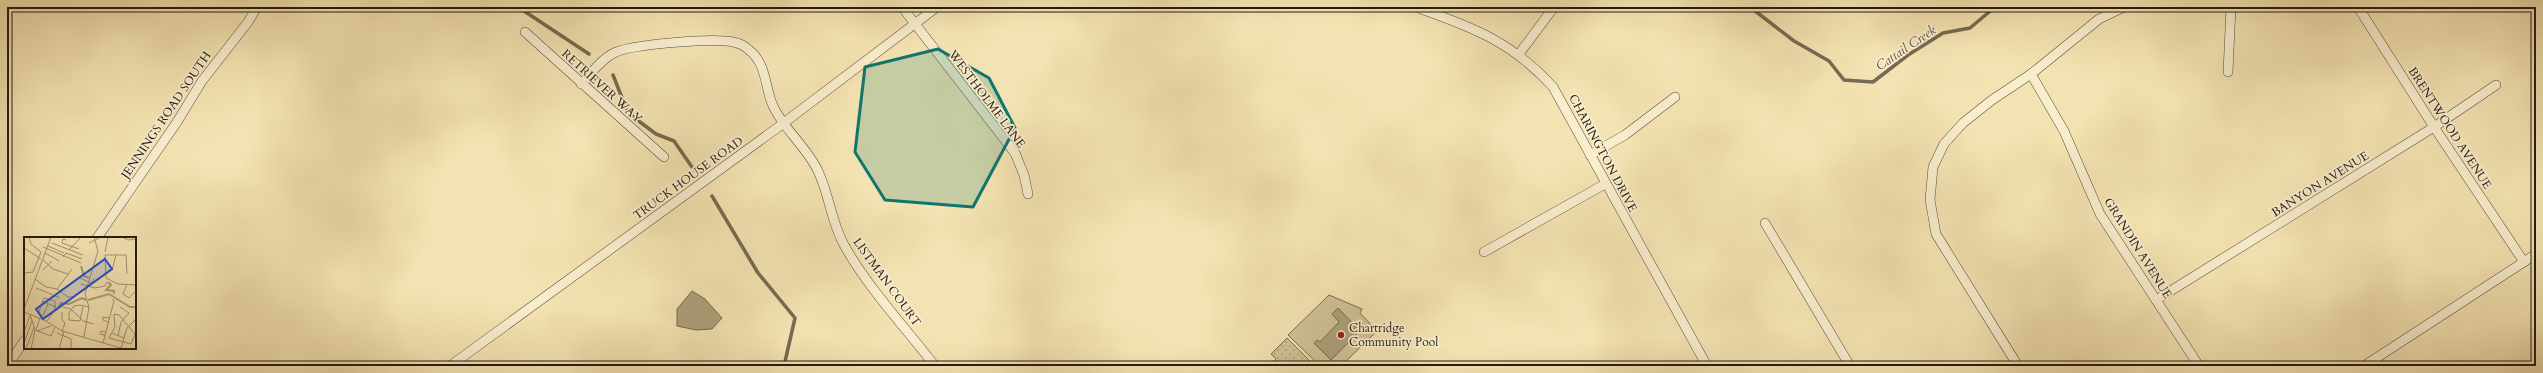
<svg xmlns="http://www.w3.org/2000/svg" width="2543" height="373" viewBox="0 0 2543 373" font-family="Cardo,serif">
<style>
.green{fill:url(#green-dots);stroke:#7a6e54}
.pitch{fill:#d0c197;stroke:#7a6e54}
.water{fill:#ad9f7b;stroke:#766a51}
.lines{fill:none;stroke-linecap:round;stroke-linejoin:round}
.stream{stroke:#766a51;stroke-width:3.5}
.street-casing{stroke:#574d39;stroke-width:10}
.street{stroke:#f8edcd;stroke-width:9}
.marked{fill:#0f766e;fill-opacity:0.2;stroke:#0f766e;stroke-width:3;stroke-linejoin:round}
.poi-dot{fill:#8f2418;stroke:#f8edcd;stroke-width:1.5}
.labels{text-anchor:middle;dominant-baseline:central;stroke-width:3.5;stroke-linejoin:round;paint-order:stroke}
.street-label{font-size:12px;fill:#231b11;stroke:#f8edcd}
.poi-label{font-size:12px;fill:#231b11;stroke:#f8edcd;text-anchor:start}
.water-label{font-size:13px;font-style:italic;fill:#5a503b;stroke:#f8edcd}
.inset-river{fill:none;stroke:#ad9f7b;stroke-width:2}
.inset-road{fill:none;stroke:#a09372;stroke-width:1}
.view{fill:#1d4ed8;fill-opacity:0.15;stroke:#1d4ed8;stroke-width:2}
.inset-edge{fill:none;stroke:#231b11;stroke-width:2}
</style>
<defs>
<pattern id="green-dots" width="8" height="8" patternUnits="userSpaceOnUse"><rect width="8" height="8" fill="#d0c197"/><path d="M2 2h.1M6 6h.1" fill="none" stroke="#b2a581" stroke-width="1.8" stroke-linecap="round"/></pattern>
</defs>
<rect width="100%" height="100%" fill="#f4e3b2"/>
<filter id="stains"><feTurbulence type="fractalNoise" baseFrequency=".005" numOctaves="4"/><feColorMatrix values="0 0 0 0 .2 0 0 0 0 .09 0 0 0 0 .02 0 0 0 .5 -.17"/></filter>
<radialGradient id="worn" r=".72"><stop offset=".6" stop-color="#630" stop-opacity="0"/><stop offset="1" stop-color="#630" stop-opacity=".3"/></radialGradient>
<path class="green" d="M1287,338L1313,364L1312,366H1269L1276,359L1271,354Z"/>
<path class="pitch" d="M1329,295L1362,309L1360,313L1377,331L1341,366H1320L1288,335Z"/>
<g class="water">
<path d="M692,291L705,299L722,318L712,329L696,330L677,326V309Z"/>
<path d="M1338,308L1360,331L1331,360L1314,343L1317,340L1320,342L1339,322L1332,314Z"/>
</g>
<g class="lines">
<g class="stream">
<path d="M518,7L589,54"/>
<path d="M1750,7L1794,41L1829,61L1844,80L1873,82L1908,55L1943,33L1970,28L1995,7"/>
<path d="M613,75L628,113L656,134L674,141L694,170"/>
<path d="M712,196L758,273L795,318L784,366"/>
</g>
<defs>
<g id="street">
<path d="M902,7L1015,153L1024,175L1028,194"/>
<path d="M2254,7H2277"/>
<path d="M2358,7L2434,127L2524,262"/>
<path d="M1421,9C1475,28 1513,43 1553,87L1707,366"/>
<path d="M525,32L664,157"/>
<path d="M1519,54L1554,7"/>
<path d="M2228,72L2231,7"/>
<path d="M2031,74L2064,131L2100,214L2199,366"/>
<path d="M581,84C591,74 601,59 614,53C631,44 713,38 733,42C739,43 745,46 749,50C765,62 765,83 771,101C781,127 807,147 818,171C829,194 831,220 843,243C867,287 904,326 935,366"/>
<path d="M1590,155L1625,135L1675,97"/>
<path d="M1765,223L1850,366"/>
<path d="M97,238L177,122L202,81L248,22L257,7"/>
<path d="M1484,252L1605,184"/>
<path d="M2156,300L2434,127L2496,85"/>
<path d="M7,366L25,340"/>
<path d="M450,366L777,128L937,7"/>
<path d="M2018,366L1936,234L1930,200L1933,167L1944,144L1963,123L1992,100L2031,74L2099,19L2124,7"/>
<path d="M2364,366L2536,254"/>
</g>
</defs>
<use href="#street" class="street-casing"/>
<use href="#street" class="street"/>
</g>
<path class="marked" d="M938,49L989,78L1015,128L973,207L885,200L855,152L865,67Z"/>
<circle class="poi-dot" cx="1341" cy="335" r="4"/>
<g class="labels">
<g class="street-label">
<text transform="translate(602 86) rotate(42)">RETRIEVER WAY</text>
<text transform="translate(987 99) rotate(53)">WESTHOLME LANE</text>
<text transform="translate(166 115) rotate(-56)">JENNINGS ROAD SOUTH</text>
<text transform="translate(2450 128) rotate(57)">BRENTWOOD AVENUE</text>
<text transform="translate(1603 153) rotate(62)">CHARINGTON DRIVE</text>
<text transform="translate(688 178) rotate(-36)">TRUCK HOUSE ROAD</text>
<text transform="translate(2320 184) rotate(-32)">BANYON AVENUE</text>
<text transform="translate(2138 248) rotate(58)">GRANDIN AVENUE</text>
<text transform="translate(887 282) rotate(54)">LISTMAN COURT</text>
</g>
<g class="poi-label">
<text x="1349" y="328">Chartridge<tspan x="1349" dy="14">Community Pool</tspan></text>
</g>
<g class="water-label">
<text transform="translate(1906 48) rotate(-34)">Cattail Creek</text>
</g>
</g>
<g transform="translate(24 237)">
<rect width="112" height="112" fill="#f4e3b2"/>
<path class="inset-river" d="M57,29L60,39L65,41M84,45L87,48L82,53L90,54V57M64,63L85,57L106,70H112M33,73L37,66L45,67L58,61L62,63"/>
<path class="inset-road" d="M98,0L104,3L112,2M42,3L39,2L38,6L55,12M28,6L59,18M65,6L77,0M24,9L40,16M19,10L57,26M0,11L17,22M45,13L57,0M81,15L84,0M21,16L35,24M81,18L82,41L94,47L112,48M81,18H102L103,37M39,20L42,16L58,22M19,23L29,32L44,37M19,33L28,24M88,33L92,18M0,36L9,35L17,15L7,7L5,0M56,41L67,46L71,41M11,42L22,50L33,52L48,32M57,47L71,51L81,49L83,45M103,47L99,57L105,61L112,54M12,51L36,61M33,52L44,60H50M18,64L32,70M59,69L56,84L45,83V76L50,69L56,68L65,70M39,70L47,72L59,84L70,87M0,72L27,0M0,75L20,83L38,94L100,112M38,75V83L41,86L38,94M6,77L11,93L7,112M14,77L20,61L31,64V73L23,84M90,77L95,78L111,97L107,107L85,101L91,90ZM19,79L24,67M84,85L79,83V80L85,81M11,93L27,99L31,90M12,93L16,81M13,94L27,89M0,95L6,79M33,96L47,102V112M88,96L100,101M81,98L76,97L77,94L82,95M94,99L97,85L105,76L96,70M60,100L65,70L61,57L74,14L70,0M0,106L8,84M79,106L90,64L88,62M97,111L103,91L112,82M2,112L10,90M35,112L40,94"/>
<path class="view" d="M81,22L88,32L19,82L12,72Z"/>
<rect width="112" height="112" class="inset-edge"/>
</g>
<rect width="2543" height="373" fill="none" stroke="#f4e3b2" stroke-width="24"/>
<rect x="8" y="8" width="2527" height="357" fill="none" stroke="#231b11" stroke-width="2"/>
<rect x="12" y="12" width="2519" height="349" fill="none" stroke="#231b11"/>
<rect width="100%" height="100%" filter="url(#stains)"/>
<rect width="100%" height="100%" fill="url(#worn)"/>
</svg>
